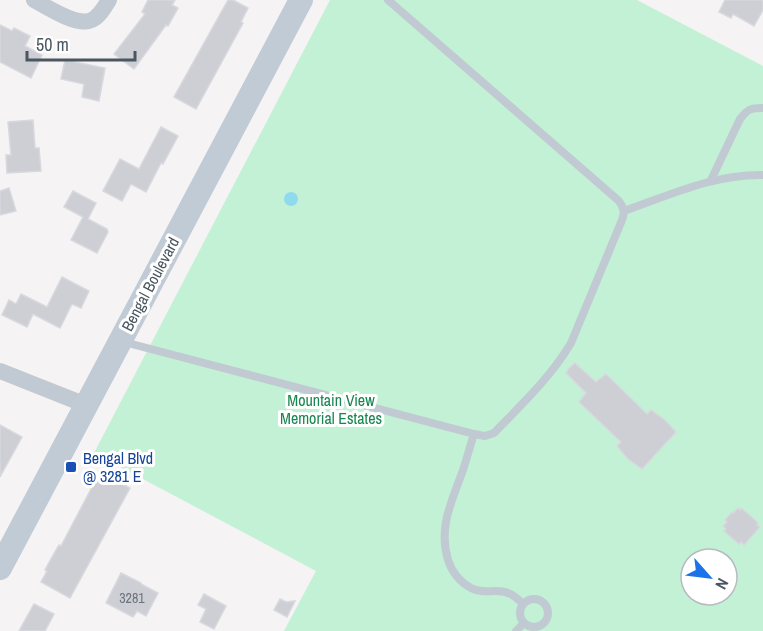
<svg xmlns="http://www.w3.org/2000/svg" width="763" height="631" viewBox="0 0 763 631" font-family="'Archivo Narrow',sans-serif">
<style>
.green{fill:#c3f1d5;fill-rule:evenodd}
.water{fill:#90daee}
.building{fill:#cdcfd5;stroke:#d7d9de;stroke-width:1.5}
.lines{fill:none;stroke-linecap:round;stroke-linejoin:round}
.lane{stroke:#c1cad2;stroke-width:8}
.street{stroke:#c1cad2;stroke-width:16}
.secondary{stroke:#c1cbd6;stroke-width:24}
.transit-dot{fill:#1a4fb4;stroke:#fff;stroke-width:2}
.labels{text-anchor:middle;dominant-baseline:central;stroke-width:6;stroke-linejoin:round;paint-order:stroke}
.number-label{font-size:14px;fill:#6b747e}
.street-label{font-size:16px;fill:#4a5661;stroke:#fff}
.park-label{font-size:16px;fill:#17864f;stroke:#fff}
.transit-label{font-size:16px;fill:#164399;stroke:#fff;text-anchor:start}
</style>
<rect width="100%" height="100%" fill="#f5f3f3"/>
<path class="green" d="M330,0H637L763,66V631H284L316,571L94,453ZM691,559H727V595H691Z"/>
<circle class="water" cx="291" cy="199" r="7"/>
<g class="building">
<path d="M148,0H175L172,5L178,8L168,26L166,25L134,69L114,54L145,14L142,12Z"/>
<path d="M228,0H233L248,8L241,22L243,23L196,109L174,97Z"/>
<path d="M725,0H763V10L754,26L733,14L731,18L719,12Z"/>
<path d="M0,25L12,31L14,28L30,36L25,46L42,55L31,78L0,62Z"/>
<path d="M65,60L105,68L99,101L82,97L84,84L61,79Z"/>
<path d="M33,120L35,148H39L41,171L7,173L6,155H11L8,122Z"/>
<path d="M161,127L178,136L163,164L161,163L146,192L131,184L122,201L103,191L120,159L139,169Z"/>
<path d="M9,188L16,211L0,215V191Z"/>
<path d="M73,191L96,203L88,219L107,229L108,232L97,253L71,240L83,217L64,207Z"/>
<path d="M62,277L89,291L81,308L72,304L60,328L33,314L27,327L2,315L9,300L16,304L21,294L47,307Z"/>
<path d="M575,363L596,382L606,374L647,414L651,410L665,420L676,432L642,469L628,459L617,446L621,442L579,402L586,393L566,373L569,368Z"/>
<path d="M0,425L22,437L0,477Z"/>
<path d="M100,472L130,488L70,598L41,582L47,571L45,570L52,557L59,545L61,546Z"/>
<path d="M738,508L740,510L741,508L752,517L758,523L757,525L760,527L744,545L741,542L739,544L724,531L726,529L723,526L727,522L725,520L732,512L733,513Z"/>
<path d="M121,573L141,583V584L158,593L146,616L137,611L133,617L106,603Z"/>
<path d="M204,594L226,606L214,629L200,622L206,609L198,605Z"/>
<path d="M280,599L286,602L295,601L287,617L274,610Z"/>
<path d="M34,604L54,614L45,631H19Z"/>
</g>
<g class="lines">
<g class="lane">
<path d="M711,180L740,119C748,109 750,108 763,108"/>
<path d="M624,211C670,195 714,174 763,175"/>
<path d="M124,342L474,434L485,436L494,433C521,405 551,377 571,343L622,220C625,212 624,208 619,201L388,0"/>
<path d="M474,434C470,446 467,458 463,470C452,501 438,527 448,560C452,572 460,582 471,588C484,595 496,588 508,593C514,595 519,600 523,604"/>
<circle cx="534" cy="613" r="14"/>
<path d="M516,631L524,623"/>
</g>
<g class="street">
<path d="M34,0C47,7 74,25 89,21C98,19 104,8 109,0"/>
<path d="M0,371L86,405"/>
</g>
<path class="secondary" d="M0,568L301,0"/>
</g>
<rect class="transit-dot" x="65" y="461" width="12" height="12" rx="3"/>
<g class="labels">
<g class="number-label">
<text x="132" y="598">3281</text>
</g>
<g class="street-label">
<text transform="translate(150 284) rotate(-62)">Bengal Boulevard</text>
</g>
<g class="park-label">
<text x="331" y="400">Mountain View<tspan x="331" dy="18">Memorial Estates</tspan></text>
</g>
<g class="transit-label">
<text x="83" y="458">Bengal Blvd<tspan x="83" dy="18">@ 3281 E</tspan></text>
</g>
</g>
<g transform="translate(709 577) rotate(118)"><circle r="28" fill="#ffffff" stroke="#b7bbc0" stroke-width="1.5"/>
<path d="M0-4.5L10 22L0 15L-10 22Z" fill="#1a73e8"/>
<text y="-9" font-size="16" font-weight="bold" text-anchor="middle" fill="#4a5661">N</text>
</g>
<path d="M27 51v9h108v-9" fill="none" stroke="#4a5661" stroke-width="3"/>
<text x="36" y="51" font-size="18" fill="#4a5661" stroke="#ffffff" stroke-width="4.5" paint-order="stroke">50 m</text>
</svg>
